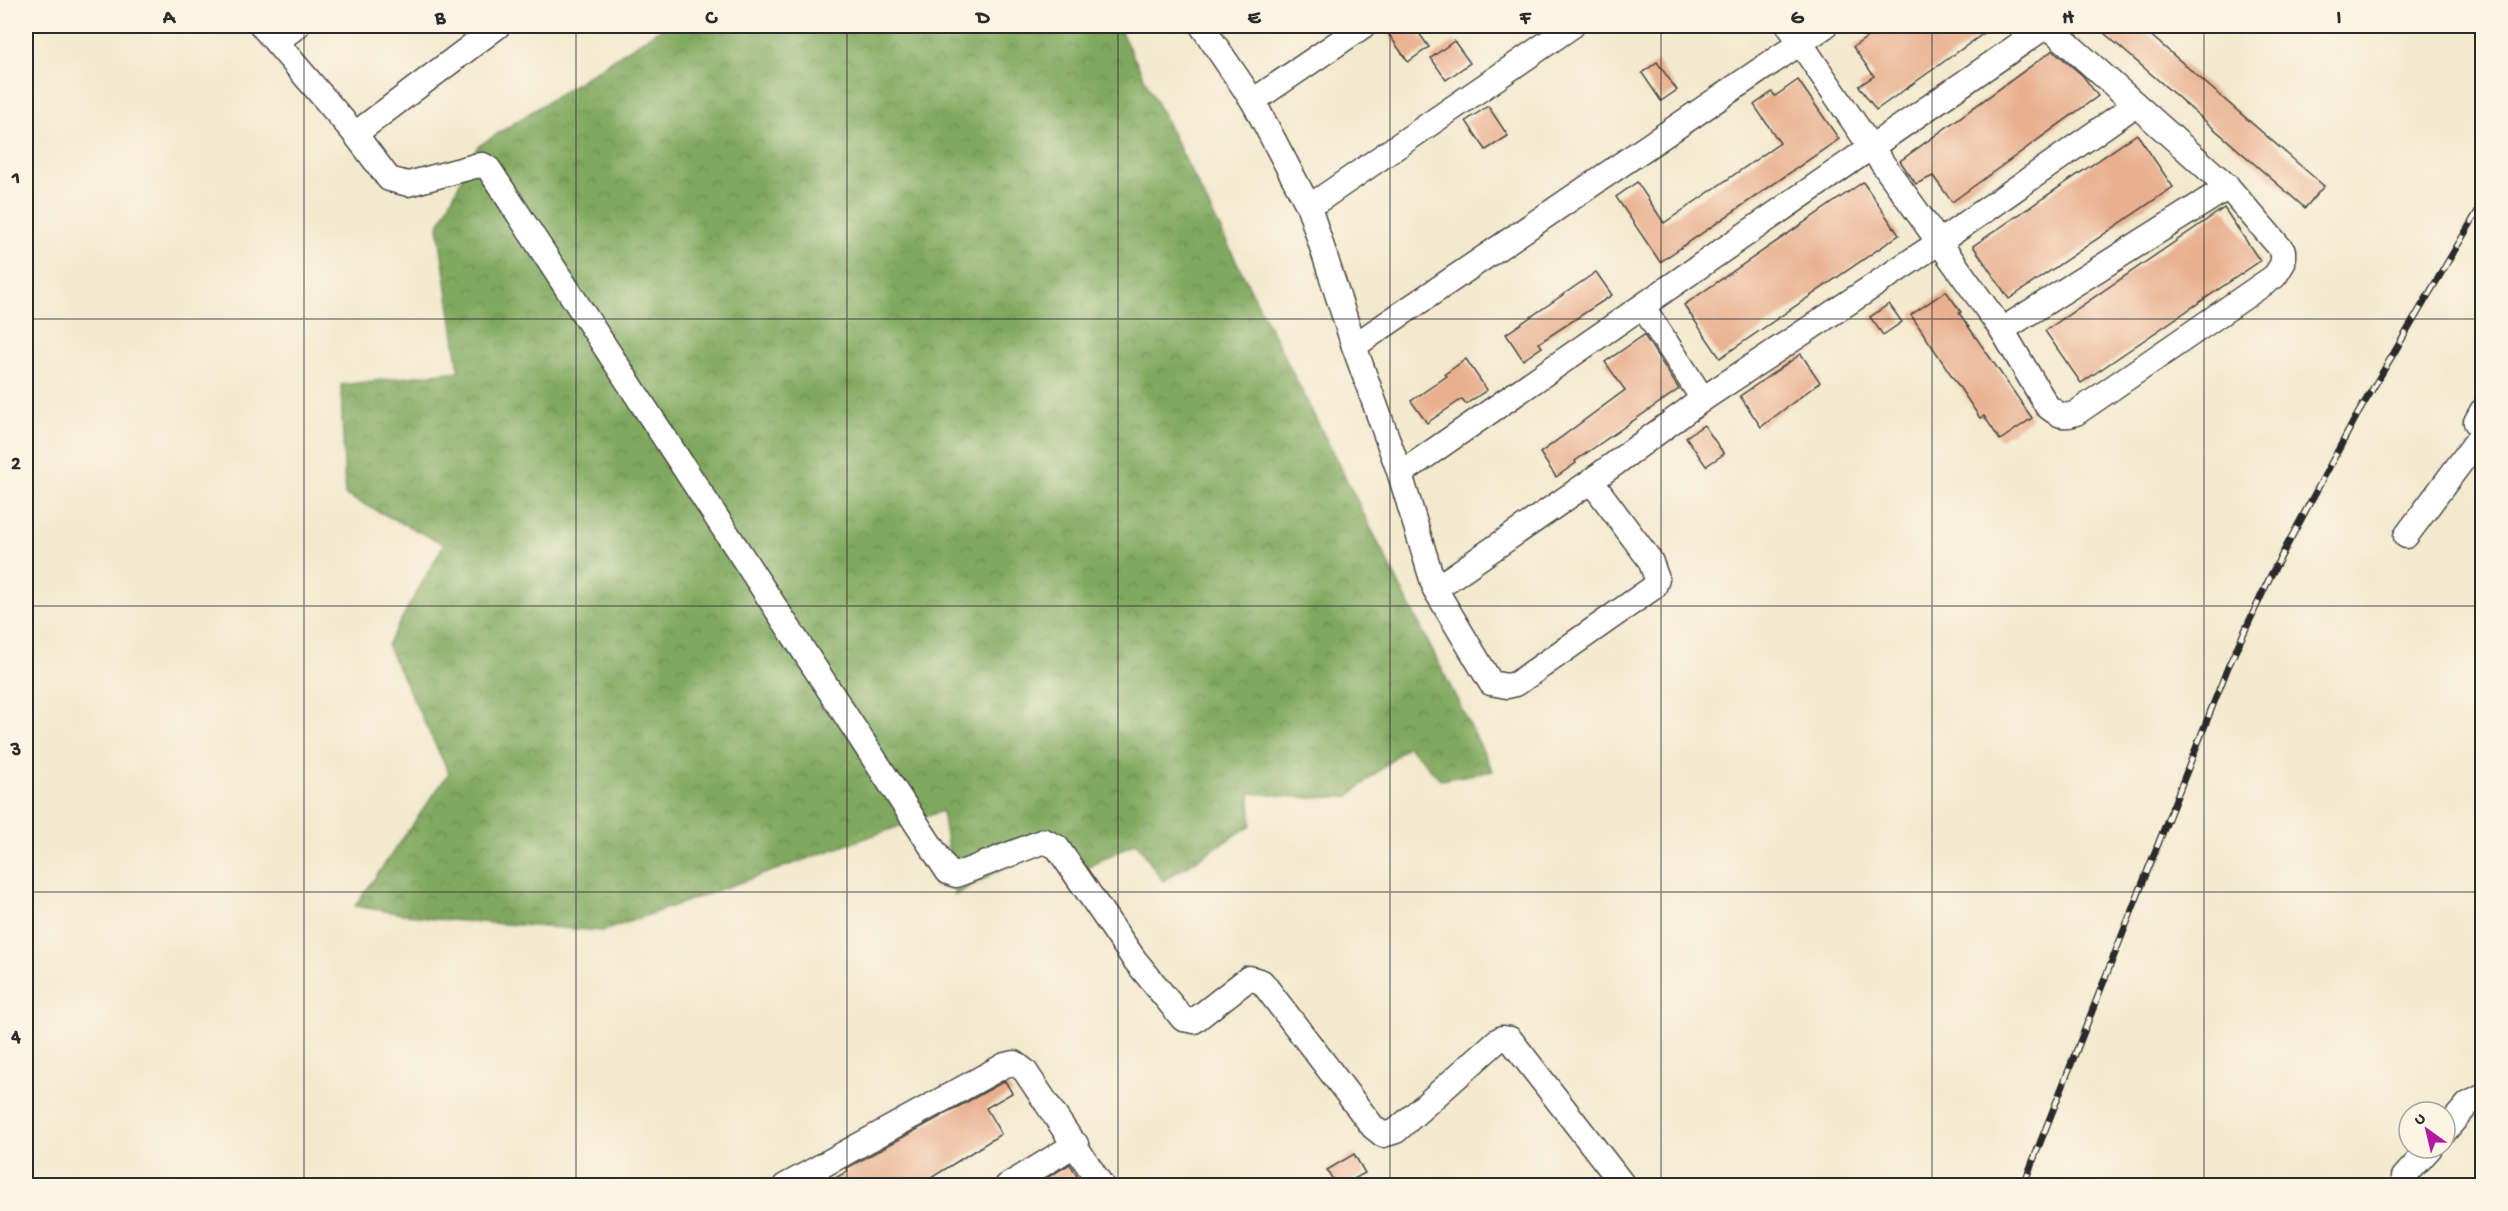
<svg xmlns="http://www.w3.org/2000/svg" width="2508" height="1211" viewBox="0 0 2508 1211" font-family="'Gochi Hand',sans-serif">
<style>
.forest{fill:url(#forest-crowns);stroke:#566a45;stroke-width:1.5}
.building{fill:#e9b090}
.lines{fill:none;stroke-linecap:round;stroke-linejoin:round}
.street-casing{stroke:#494843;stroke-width:27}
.street{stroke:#fff;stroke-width:24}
.rail-casing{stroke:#2b2b2b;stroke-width:7}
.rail{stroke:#fcf5e5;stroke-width:4.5;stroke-dasharray:14;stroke-linecap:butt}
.grid{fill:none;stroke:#2b2b2b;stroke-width:1.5;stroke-opacity:0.55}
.neatline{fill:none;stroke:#2b2b2b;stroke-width:2}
.grid-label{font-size:20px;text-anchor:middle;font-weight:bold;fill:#2b2b2b}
</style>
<defs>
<pattern id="forest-crowns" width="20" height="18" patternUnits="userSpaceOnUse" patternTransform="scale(1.5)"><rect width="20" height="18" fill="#80a95f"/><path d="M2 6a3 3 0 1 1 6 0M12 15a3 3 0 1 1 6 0" fill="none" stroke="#698a4f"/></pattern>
</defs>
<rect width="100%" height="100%" fill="#fcf5e5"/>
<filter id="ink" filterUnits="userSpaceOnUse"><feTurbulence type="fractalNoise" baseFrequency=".0167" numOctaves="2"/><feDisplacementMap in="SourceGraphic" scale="12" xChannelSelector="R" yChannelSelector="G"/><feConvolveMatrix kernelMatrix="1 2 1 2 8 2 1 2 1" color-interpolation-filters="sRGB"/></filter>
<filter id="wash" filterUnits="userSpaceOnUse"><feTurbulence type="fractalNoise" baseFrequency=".008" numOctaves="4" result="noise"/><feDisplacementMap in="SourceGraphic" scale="24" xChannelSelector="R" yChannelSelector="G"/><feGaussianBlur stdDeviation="1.35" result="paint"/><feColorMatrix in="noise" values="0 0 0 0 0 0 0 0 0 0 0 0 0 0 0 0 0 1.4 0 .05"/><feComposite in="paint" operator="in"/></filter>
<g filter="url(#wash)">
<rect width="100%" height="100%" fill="#f2e9ce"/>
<path class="forest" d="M665,26H1118L1493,771L1441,780L1408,746L1349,796L1310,798L1250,793L1251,825L1163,881L1136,842L1075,874L1044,845L955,895L942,811L603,931L434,919L355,906L449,773L387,645L444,544L345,495L341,385L459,371L438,227L477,147Z"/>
<g id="blocks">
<g class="building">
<path d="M1383,26H1414L1429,47L1408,62Z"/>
<path d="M1884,26H1994L1876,110L1859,86L1874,76L1853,47Z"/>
<path d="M2096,26H2140L2324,186L2305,208Z"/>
<path d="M1454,41L1470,63L1446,80L1431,58Z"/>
<path d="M2053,50L2083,76L2098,96L1952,202L1933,176L1916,184L1900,161Z"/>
<path d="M1657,62L1677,90L1661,101L1642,73Z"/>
<path d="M1798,80L1839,139L1660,262L1616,197L1637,182L1664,223L1780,143L1754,105L1772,92L1775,96Z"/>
<path d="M1488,106L1508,136L1486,150L1466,121Z"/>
<path d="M2137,134L2173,187L2009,299L1973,246Z"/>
<path d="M1863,182L1899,235L1720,358L1684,305Z"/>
<path d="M2224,208L2260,261L2081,383L2045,331Z"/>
<path d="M1596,272L1612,295L1539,343L1542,347L1523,360L1506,334Z"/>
<path d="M1946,291L1961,312L1959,313L2032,418L2000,440L1984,416L1980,418L1911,315Z"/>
<path d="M1889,304L1902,322L1883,335L1870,317Z"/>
<path d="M1644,335L1679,389L1575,461L1576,463L1556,477L1540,453L1625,390L1605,362Z"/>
<path d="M1801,354L1820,382L1761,427L1740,396Z"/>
<path d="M1466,359L1487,390L1466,404L1462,399L1427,423L1411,401L1447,376L1445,374Z"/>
<path d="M1704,425L1724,454L1706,466L1686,437Z"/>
<path d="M1005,1081L1012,1093L986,1108L1001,1134L920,1185H823L848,1171L847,1168Z"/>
<path d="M1354,1154L1365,1173L1343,1185H1336L1327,1170Z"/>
<path d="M1070,1164L1082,1185H1035Z"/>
</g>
</g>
</g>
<g filter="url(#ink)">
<use href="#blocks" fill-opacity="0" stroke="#494843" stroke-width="1.5"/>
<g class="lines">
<defs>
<g id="street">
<path d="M262,26L355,134L389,179L408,184L475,166L483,165L489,169L948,872L956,875L1044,841L1057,847L1134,959L1183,1019L1194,1021L1249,978L1262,982L1373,1127L1383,1135L1396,1131L1497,1041L1502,1038L1510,1039L1624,1186"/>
<path d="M1202,26L1253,101L1309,207L1354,346L1400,474L1435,589L1491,683L1507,686L1516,684L1654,587L1657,579L1650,560L1591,481"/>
<path d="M1789,26L1870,146L2002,330L2047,406C2058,415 2063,418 2076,413L2275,276L2283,263V251L2228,187L2048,26"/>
<path d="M276,42L297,26"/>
<path d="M1253,101L1363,26"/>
<path d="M355,134L498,26"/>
<path d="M1309,207L1572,26"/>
<path d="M1643,307L1703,399"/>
<path d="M2002,330L2228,187"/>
<path d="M1354,346L1825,26"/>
<path d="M2482,411L2476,422L2482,431"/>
<path d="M1400,474L2046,26"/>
<path d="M2406,536L2482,434"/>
<path d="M1435,589L1591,481L1703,399L1941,241L2135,105"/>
<path d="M2445,1131L2468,1104L2482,1097"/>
<path d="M2404,1177L2430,1148"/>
<path d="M785,1186L1005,1065L1015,1063L1025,1071L1102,1186"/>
<path d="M1007,1186L1076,1144"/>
</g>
</defs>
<use href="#street" class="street-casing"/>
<use href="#street" class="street"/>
<defs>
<path id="rail" d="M2023,1186L2228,667L2270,577L2356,417L2482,204"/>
</defs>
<use href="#rail" class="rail-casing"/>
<use href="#rail" class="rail"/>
</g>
</g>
<path class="grid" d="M304,26V1186M576,26V1186M847,26V1186M1118,26V1186M1390,26V1186M1661,26V1186M1932,26V1186M2204,26V1186M26,319H2482M26,606H2482M26,892H2482"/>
<rect width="2508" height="1211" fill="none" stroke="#fcf5e5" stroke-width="66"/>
<g transform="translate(2427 1130) rotate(326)"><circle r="28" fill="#fcf5e5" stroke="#a8a49b" stroke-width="1.5"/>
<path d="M0-4.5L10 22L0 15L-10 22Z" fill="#b5179e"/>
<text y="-9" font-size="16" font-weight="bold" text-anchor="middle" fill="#2b2b2b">U</text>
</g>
<rect x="33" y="33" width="2442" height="1145" class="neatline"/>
<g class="grid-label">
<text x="169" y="23">A</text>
<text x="440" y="23">B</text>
<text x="711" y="23">C</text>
<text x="983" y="23">D</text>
<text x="1254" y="23">E</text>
<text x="1525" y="23">F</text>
<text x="1797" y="23">G</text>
<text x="2068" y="23">H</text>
<text x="2339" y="23">I</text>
<text x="16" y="183">1</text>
<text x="16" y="469">2</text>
<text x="16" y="755">3</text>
<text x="16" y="1042">4</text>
</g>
</svg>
